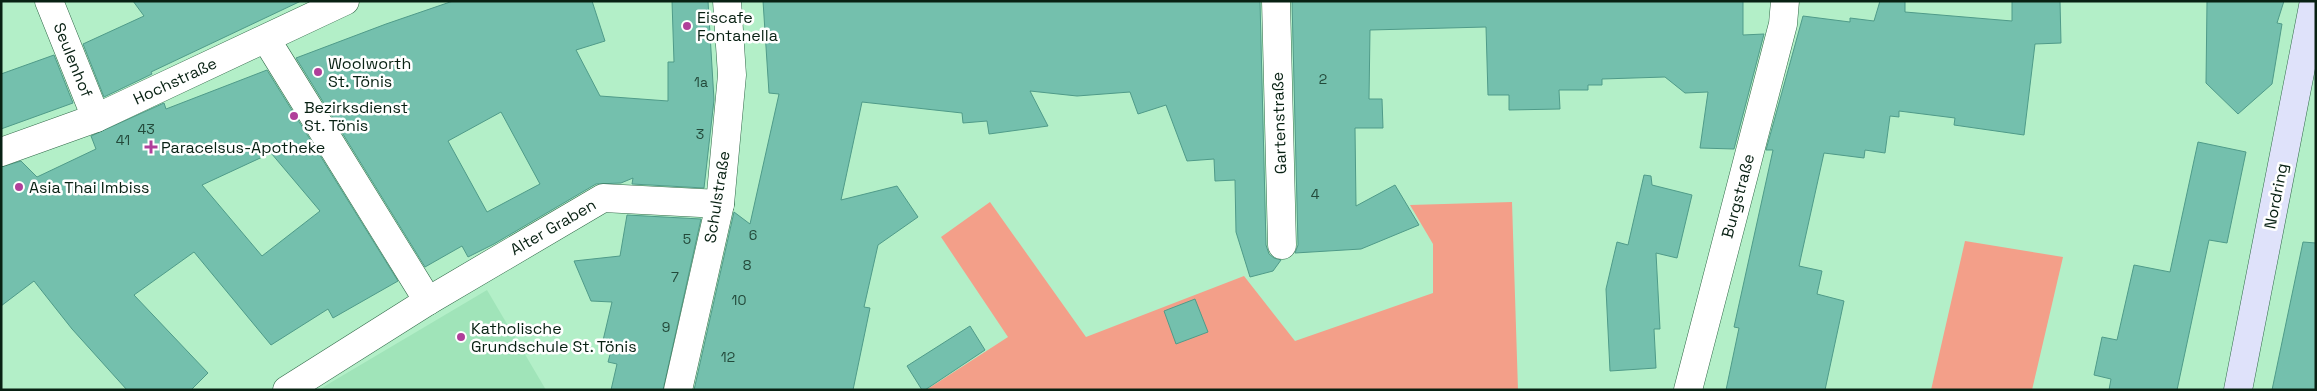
<svg xmlns="http://www.w3.org/2000/svg" width="2317" height="391" viewBox="0 0 2317 391" font-family="'Space Grotesk',sans-serif">
<style>
.built{fill:#a0e4b9}
.green{fill:#f39f89}
.building{fill:#74c0ad;stroke:#4f9b89;fill-rule:evenodd}
.lines{fill:none;stroke-linecap:round;stroke-linejoin:round}
.street-casing{stroke:#306948;stroke-width:29}
.secondary-casing{stroke:#306948;stroke-width:29}
.street{stroke:#fff;stroke-width:28}
.secondary{stroke:#dfe2fa;stroke-width:28}
.poi-dot{fill:#b03f9a;stroke:#fff;stroke-width:2}
.labels{text-anchor:middle;dominant-baseline:central;stroke-width:5;stroke-linejoin:round;paint-order:stroke}
.number-label{font-size:14px;fill:#23493a}
.poi-label{font-size:16px;fill:#082113;stroke:#fff;text-anchor:start}
.street-label{font-size:16px;fill:#082113;stroke:#fff}
</style>
<rect width="100%" height="100%" fill="#b3efc8"/>
<path class="built" d="M487,290L546,390H319L330,383Z"/>
<g class="green">
<path d="M990,202L1086,337L1244,276L1295,341L1433,293V244L1410,205L1512,202L1518,390H926L1008,337L941,237Z"/>
<path d="M1965,241L2063,257L2032,390H1931Z"/>
</g>
<g class="building">
<path d="M133,1H301L151,72L152,74L104,97L83,44L144,16Z"/>
<path d="M453,1H592L605,41L576,50L600,96L668,101V62H674L672,1H708L714,100L704,188L632,184L633,178L621,183L596,184L494,244L468,257L462,246L425,267L296,58L386,24ZM501,112L540,184L487,212L448,141Z"/>
<path d="M763,1H1260L1266,245L1269,254L1274,258L1281,260L1273,271L1250,277L1236,232L1235,180L1215,181L1214,159L1187,161L1166,105L1138,114L1130,92L1077,96L1030,91L1048,126L989,134L987,121L963,123L962,113L862,102L841,200L897,186L918,217L878,245L864,307L870,308L853,390H694L734,212L750,224L779,94L769,93Z"/>
<path d="M1292,1H1743V35L1764,34L1734,149L1700,148L1708,92L1685,93L1665,77L1602,79V85H1588V90H1559L1560,109L1509,110V95H1488L1486,27L1370,30L1369,99H1382L1383,128H1355L1356,206L1395,185L1419,225L1361,249L1295,253L1298,245Z"/>
<path d="M1880,1H1905V12L2012,21V1H2060L2061,43L2035,44L2024,135L1954,125L1955,118L1899,111V117L1890,116L1885,153L1865,150L1864,158L1824,153L1799,266L1822,271L1817,294L1844,301L1825,390H1726L1739,328L1734,327L1773,150H1766L1803,16L1850,22V18L1874,21Z"/>
<path d="M2207,1H2284L2277,23L2282,24L2272,84L2238,114L2206,83Z"/>
<path d="M54,55L73,103L1,129V74Z"/>
<path d="M267,70L398,281L333,318L328,309L271,345L194,252L134,295L208,373L191,390H127L72,329L34,281L1,306V167L21,161L37,177L96,149L91,136L164,103L166,109ZM271,153L320,211L262,256L202,185Z"/>
<path d="M2198,142L2246,152L2227,243L2209,240L2177,390H2109L2111,379L2094,375L2102,337L2117,340L2134,265L2170,272Z"/>
<path d="M1644,175L1651,176L1652,185L1692,195L1677,258L1656,253L1660,329H1654L1656,368L1610,371L1606,289L1617,242L1628,245Z"/>
<path d="M627,215L701,219L663,390H611L617,364L608,362L611,351L601,349L612,302L591,301L574,261L620,256Z"/>
<path d="M2303,242L2316,243V390H2272Z"/>
<path d="M1195,299L1208,332L1176,344L1164,311Z"/>
<path d="M970,326L985,350L925,390H922L907,366Z"/>
</g>
<g class="lines">
<defs>
<g id="street">
<path d="M49,1L96,118"/>
<path d="M1276,1L1282,245"/>
<path d="M266,39L428,301"/>
<path d="M1,152L96,118L345,1"/>
<path d="M287,390L428,301L603,198L720,204"/>
<path d="M678,390L720,204L732,75L727,1"/>
<path d="M1688,390L1783,24L1785,1"/>
</g>
<path id="secondary" d="M2238,390L2314,1"/>
</defs>
<use href="#street" class="street-casing"/>
<use href="#secondary" class="secondary-casing"/>
<use href="#street" class="street"/>
<use href="#secondary" class="secondary"/>
</g>
<g class="poi-dot">
<circle cx="687" cy="26" r="5"/>
<circle cx="318" cy="72" r="5"/>
<circle cx="294" cy="116" r="5"/>
<path d="M148.5 139.5h5v5h5v5h-5v5h-5v-5h-5v-5h5z"/>
<circle cx="19" cy="187" r="5"/>
<circle cx="461" cy="337" r="5"/>
</g>
<g class="labels">
<g class="number-label">
<text x="1323" y="79">2</text>
<text x="701" y="82">1a</text>
<text x="146" y="129">43</text>
<text x="700" y="134">3</text>
<text x="123" y="140">41</text>
<text x="1315" y="194">4</text>
<text x="753" y="235">6</text>
<text x="687" y="239">5</text>
<text x="747" y="265">8</text>
<text x="675" y="277">7</text>
<text x="739" y="300">10</text>
<text x="666" y="327">9</text>
<text x="728" y="357">12</text>
</g>
<g class="poi-label">
<text x="697" y="17">Eiscafe<tspan x="697" dy="18">Fontanella</tspan></text>
<text x="328" y="63">Woolworth<tspan x="328" dy="18">St. Tönis</tspan></text>
<text x="304" y="107">Bezirksdienst<tspan x="304" dy="18">St. Tönis</tspan></text>
<text x="161" y="147">Paracelsus-Apotheke</text>
<text x="29" y="187">Asia Thai Imbiss</text>
<text x="471" y="328">Katholische<tspan x="471" dy="18">Grundschule St. Tönis</tspan></text>
</g>
<g class="street-label">
<text transform="translate(73 60) rotate(68)">Seulenhof</text>
<text transform="translate(175 81) rotate(-25)">Hochstraße</text>
<text transform="translate(1279 123) rotate(-92)">Gartenstraße</text>
<text transform="translate(1738 196) rotate(-75)">Burgstraße</text>
<text transform="translate(2276 196) rotate(-79)">Nordring</text>
<text transform="translate(717 197) rotate(-81)">Schulstraße</text>
<text transform="translate(553 227) rotate(-30)">Alter Graben</text>
</g>
</g>
<rect width="2317" height="391" fill="none" stroke="#082113" stroke-width="5"/>
</svg>
